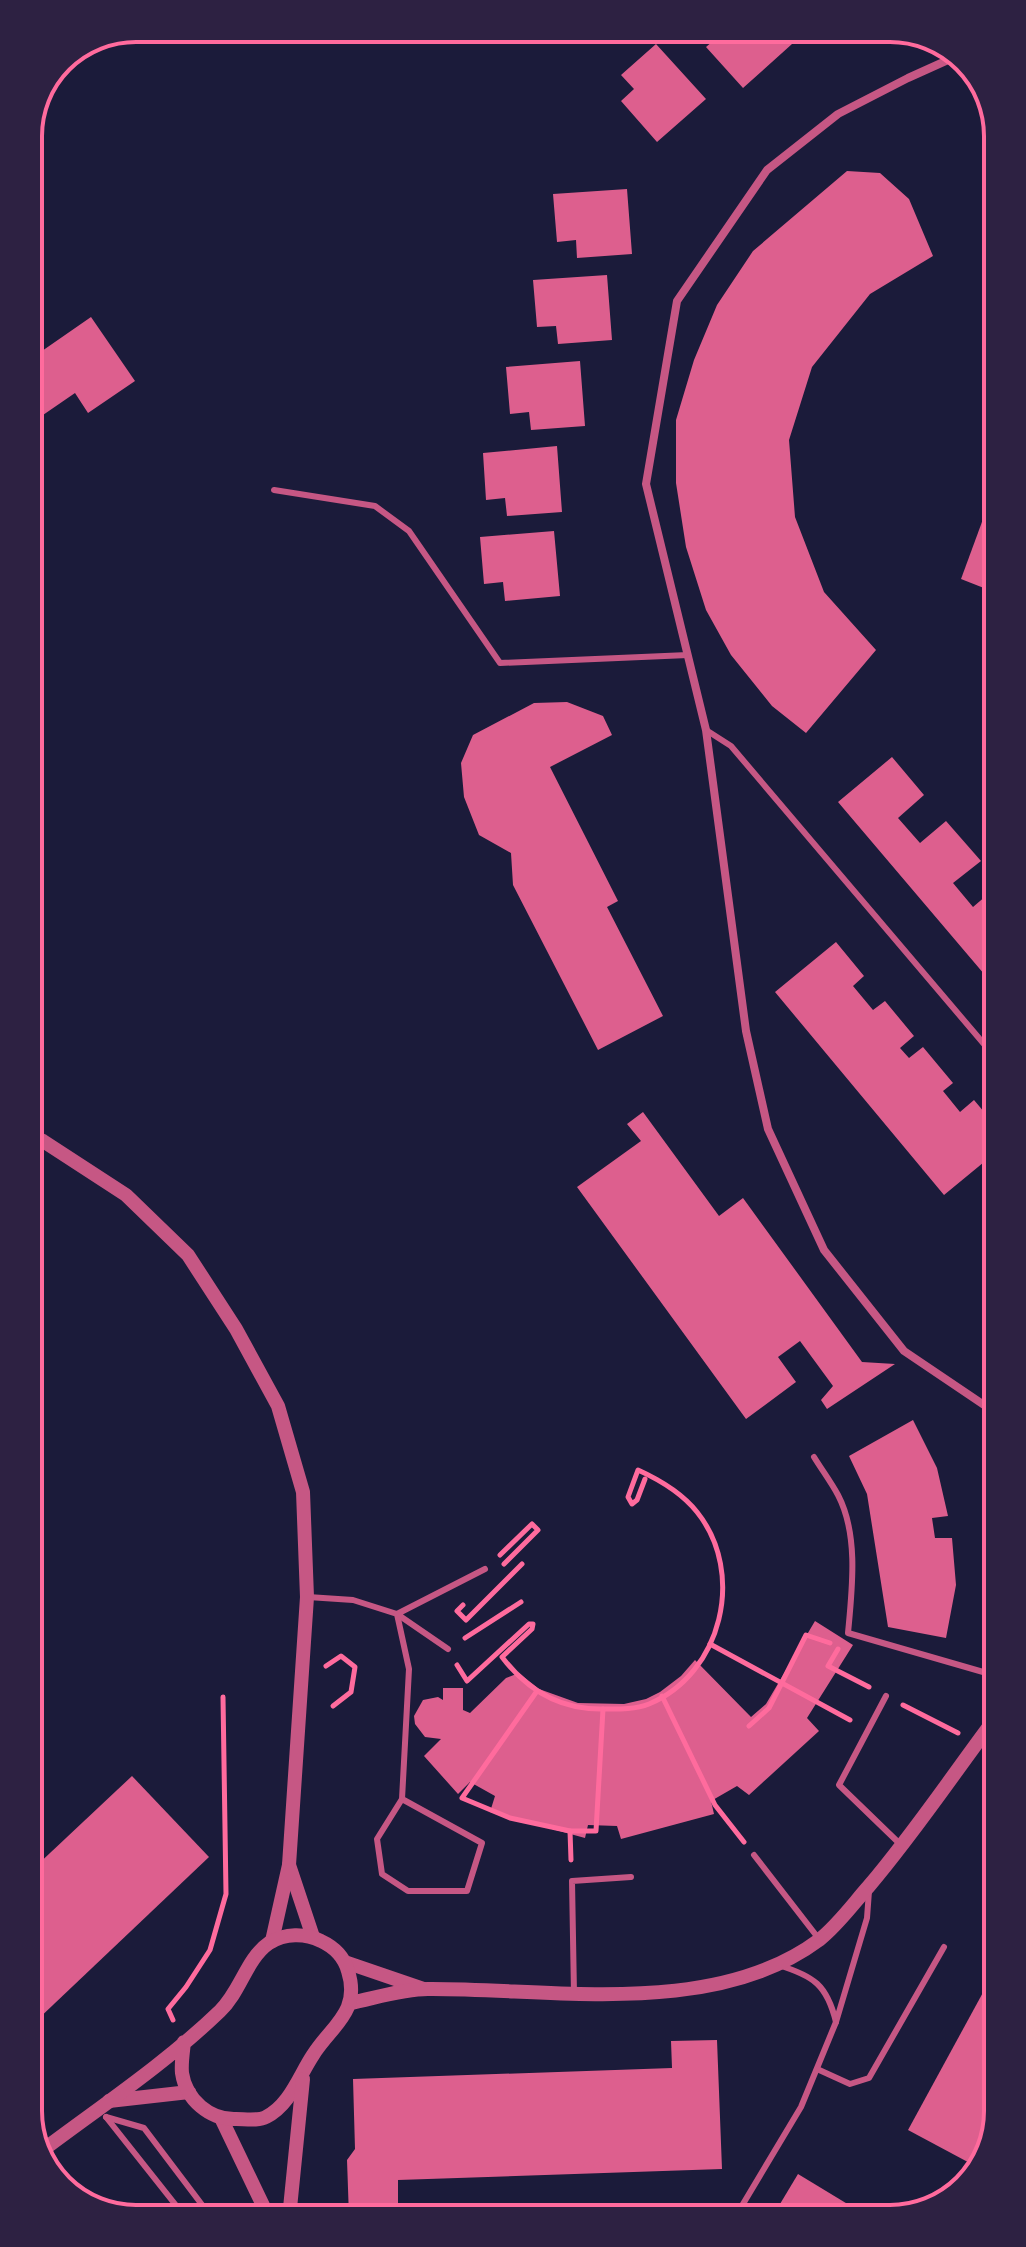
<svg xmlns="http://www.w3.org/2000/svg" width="1026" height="2247" viewBox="0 0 1026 2247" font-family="'Noto Serif',serif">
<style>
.building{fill:#dd5f8e}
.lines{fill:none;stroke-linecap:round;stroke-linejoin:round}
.path{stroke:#ff6b9d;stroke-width:5}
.service{stroke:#c65784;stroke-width:6}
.minor{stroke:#c65784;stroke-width:8}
.tertiary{stroke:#c65784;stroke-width:14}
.rim{fill:none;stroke:#ff6b9d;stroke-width:4}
</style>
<rect width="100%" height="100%" fill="#1b1b3a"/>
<g class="building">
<path d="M714,28H777L792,44L743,88L706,47L720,35Z"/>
<path d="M656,44L706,99L657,142L621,101L634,89L621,75Z"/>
<path d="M847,171L880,173L909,199L933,256L870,294L812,367L789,440L795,517L824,592L876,650L806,733L772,706L731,655L706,610L686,547L676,483V420L694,360L717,305L753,251Z"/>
<path d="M627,189L632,254L577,258L576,240L557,242L553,194Z"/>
<path d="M607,275L612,340L558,344L556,326L537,327L533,280Z"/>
<path d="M91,317L135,381L88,413L75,393L43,415L34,402L29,405V360Z"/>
<path d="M580,361L585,426L531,430L529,412L510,414L506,367Z"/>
<path d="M557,446L562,512L507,516L505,498L486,500L483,453Z"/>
<path d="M986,511L993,514L994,592L961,579Z"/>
<path d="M554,531L560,596L505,601L503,582L484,584L480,537Z"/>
<path d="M567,702L603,716L612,735L550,767L618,901L607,907L663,1016L598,1050L513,885L511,853L479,835L464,797L461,763L473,735L534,703Z"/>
<path d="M892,757L924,795L898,818L920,843L946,821L981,861L953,883L973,907L994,889L995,977L990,981L838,802Z"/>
<path d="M836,942L864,976L853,986L873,1010L885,1001L914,1036L900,1048L909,1058L923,1047L953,1083L943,1091L960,1112L974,1100L995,1125V1153L944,1195L775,992Z"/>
<path d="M643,1112L719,1216L743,1198L862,1362L895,1364L827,1409L821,1400L833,1386L800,1341L778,1357L796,1382L746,1419L577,1187L641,1141L627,1124Z"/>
<path d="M913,1420L937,1468L948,1516L932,1518L935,1538H952L956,1585L946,1638L888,1627L867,1494L849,1456Z"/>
<path d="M815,1621L853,1645L807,1718L819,1731L749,1795L737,1786L711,1801L714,1814L621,1839L617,1826L588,1825L585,1838L490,1812L495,1796L470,1782L458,1794L424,1756L441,1739L425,1737L415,1724L414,1716L423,1700L438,1697L443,1700V1688H463V1710L470,1713L506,1678L519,1673L539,1689L578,1703L624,1704L646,1699L660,1692L681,1676L695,1660L751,1717L766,1704Z"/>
<path d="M132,1776L209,1857L34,2023L33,1869Z"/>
<path d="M998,1965V2111L979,2168L908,2130Z"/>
<path d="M717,2040L722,2169L398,2180V2217H349L347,2160L355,2149L353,2079L672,2068L671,2041Z"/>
<path d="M798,2174L864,2214H774Z"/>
</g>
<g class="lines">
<g class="path">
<path d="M500,1555L532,1524L538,1530L504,1564"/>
<path d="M463,1605L457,1611L466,1620L522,1564"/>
<path d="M465,1638L521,1602"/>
<path d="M710,1644L850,1720"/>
<path d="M838,1649L828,1666L869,1687"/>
<path d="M457,1665L467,1681L529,1624H533L532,1629L502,1657C527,1690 558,1709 600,1709C616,1709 634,1710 649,1704C722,1674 746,1573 697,1512C682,1493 660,1480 638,1470L628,1497L632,1504L637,1500L645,1479"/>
<path d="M326,1666L341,1656L355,1667L351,1692L333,1706"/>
<path d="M537,1691L462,1798L510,1818L570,1831"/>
<path d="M662,1696L715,1805L744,1842"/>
<path d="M903,1705L958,1733"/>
<path d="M749,1726L769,1708L806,1635L830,1643"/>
<path d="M571,1860L570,1831H596L603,1709"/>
<path d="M173,2020L168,2009L186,1987L210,1950L226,1894L223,1697"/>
</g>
<g class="service">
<path d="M274,490L375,506L409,531L500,663L688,655"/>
<path d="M706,730L731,746L995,1057"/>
<path d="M814,1457C822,1470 831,1482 838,1495C859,1535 852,1590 848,1633L997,1676"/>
<path d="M308,1597L353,1600L397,1614L409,1669L402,1799L377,1839L382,1874L408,1891H467L482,1843L402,1799"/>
<path d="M448,1649L397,1614L485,1569"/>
<path d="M886,1696L839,1785L900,1844"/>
<path d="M754,1855L819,1939"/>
<path d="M778,1965C814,1976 827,1985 836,2022"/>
<path d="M574,1994L572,1881L631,1877"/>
<path d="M817,2069L850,2084L869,2078L944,1947"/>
<path d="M106,2117L144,2128L212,2218"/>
<path d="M106,2117L186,2218"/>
<path d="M737,2214L801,2107L836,2022L867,1918L869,1891"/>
</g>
<path class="minor" d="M959,55L908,78L838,114L767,170L677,301L646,484L706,730L746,1031L768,1129L824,1250L904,1351L987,1407L996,1410"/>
<g class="tertiary">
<path d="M31,1136L43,1141L126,1195L188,1255L236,1329L278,1406L303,1492L307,1597L289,1865L272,1941"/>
<path d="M289,1865L313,1937"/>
<path d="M345,1962L424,1989"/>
<path d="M350,2003C375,1998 403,1989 428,1989C552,1988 713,2019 819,1940C838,1925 853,1904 869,1886C915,1832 954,1773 997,1716"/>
<path d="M109,2101L189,2092"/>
<path d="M222,2120L269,2218"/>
<path d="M39,2153C100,2107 165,2064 220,2011C241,1991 246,1959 269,1943C285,1933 305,1933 321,1941C334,1947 344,1957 348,1971C361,2012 331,2026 313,2055C299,2076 290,2105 266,2117C259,2121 245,2119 236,2119C210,2120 186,2100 182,2073C181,2063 183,2052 184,2042"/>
<path d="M289,2218L303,2079"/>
</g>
</g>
<path d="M0 0H1026V2247H0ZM136 42H890A94 94 0 0 1 984 136V2111A94 94 0 0 1 890 2205H136A94 94 0 0 1 42 2111V136A94 94 0 0 1 136 42Z" fill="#2d2142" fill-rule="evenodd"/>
<path class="rim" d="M136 42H890A94 94 0 0 1 984 136V2111A94 94 0 0 1 890 2205H136A94 94 0 0 1 42 2111V136A94 94 0 0 1 136 42Z"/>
</svg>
